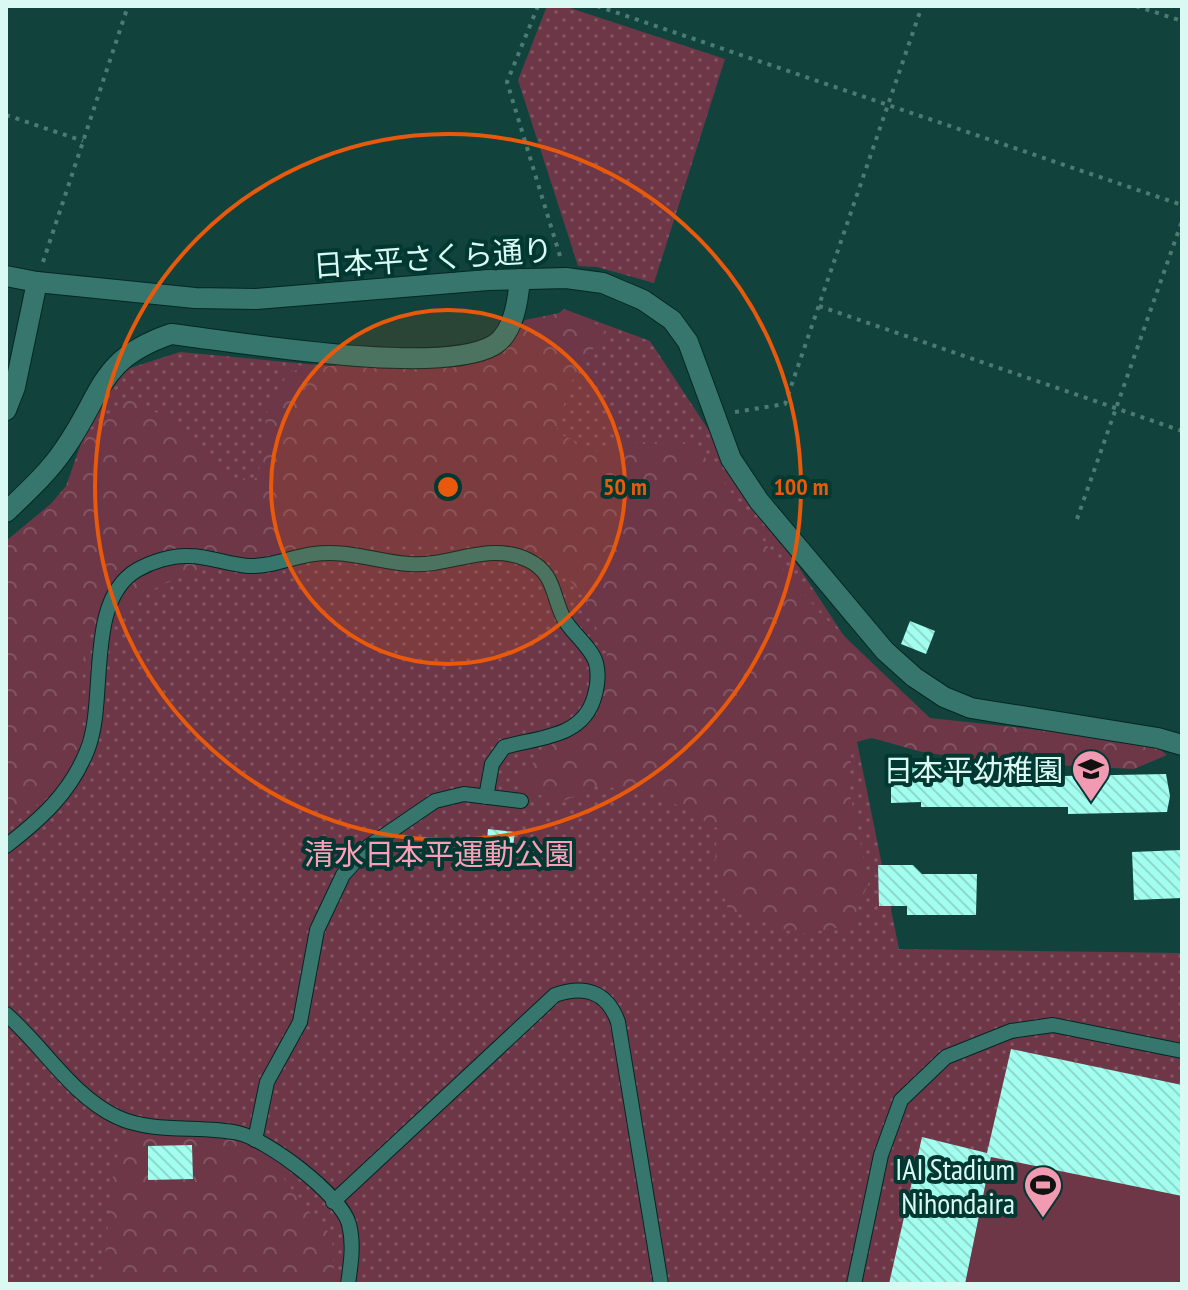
<svg xmlns="http://www.w3.org/2000/svg" width="1188" height="1290" viewBox="0 0 1188 1290" font-family="'PT Sans Narrow','Noto Sans JP',sans-serif">
<style>
.grass{fill:url(#grass-dots)}
.forest{fill:url(#forest-crowns)}
.garden{fill:#6d3747}
.building{fill:url(#building-back-hatch)}
.lines{fill:none;stroke-linecap:round;stroke-linejoin:round}
.lane-casing{stroke:#042723;stroke-width:16}
.street-casing{stroke:#042723;stroke-width:22}
.secondary-casing{stroke:#042723;stroke-width:22}
.path{stroke:#4d7a73;stroke-width:4;stroke-dasharray:4 6;stroke-linecap:butt}
.lane{stroke:#37766d;stroke-width:14}
.street{stroke:#37766d;stroke-width:20}
.secondary{stroke:#37766d;stroke-width:20}
.ring{fill:none;stroke:#e8590c;stroke-width:4}
.labels{text-anchor:middle;dominant-baseline:central;stroke-width:8;stroke-linejoin:round;paint-order:stroke}
.street-label{font-size:30px;fill:#d9f9f2;stroke:#023832}
.poi-label{font-size:30px;fill:#d9f9f2;stroke:#023832;text-anchor:end}
.park-label{font-size:30px;fill:#fd9fb8;stroke:#023832}
.centre{fill:#e8590c;stroke:#023832;stroke-width:4}
.ring-label{font-size:24px;text-anchor:middle;font-weight:bold;fill:#e8590c;stroke:#023832;stroke-width:8;stroke-linejoin:round;paint-order:stroke}
</style>
<defs>
<pattern id="grass-dots" width="8" height="8" patternUnits="userSpaceOnUse" patternTransform="scale(2)"><rect width="8" height="8" fill="#6d3747"/><path d="M2 2h.1M6 6h.1" fill="none" stroke="#815562" stroke-width="1.8" stroke-linecap="round"/></pattern>
<pattern id="forest-crowns" width="20" height="18" patternUnits="userSpaceOnUse" patternTransform="scale(2)"><rect width="20" height="18" fill="#6d3747"/><path d="M2 6a3 3 0 1 1 6 0M12 15a3 3 0 1 1 6 0" fill="none" stroke="#815562"/></pattern>
<pattern id="building-back-hatch" width="6" height="6" patternUnits="userSpaceOnUse" patternTransform="scale(2)"><rect width="6" height="6" fill="#a2feee"/><path d="M-1 5l2 2M0 0l6 6M5-1l2 2" fill="none" stroke="#8fdacd"/></pattern>
</defs>
<rect width="100%" height="100%" fill="#11433c"/>
<g class="grass">
<path d="M547,6H564L725,59L654,283L597,267L578,266L518,80Z"/>
<path d="M564,309L650,341L869,674L855,732L899,949L1182,953V1284H6V557L66,486L105,376L180,352L458,378L517,346Z"/>
</g>
<g class="forest">
<path d="M569,311L606,329L570,384L556,432L596,451L638,442H691L714,467L780,565L821,614L930,718L1150,742L1167,755L1134,769L991,762L922,752L872,738L852,743L849,790L869,882L850,926L799,934L728,910L715,865L717,828L656,793L596,786L559,803L517,785L541,752L574,729L601,693L607,654L584,597L553,561L511,546L419,542L341,544L215,564L161,585L94,625L86,643L80,705L83,756L48,798L23,813L6,805V541L65,492L88,433L129,399L174,421L225,479L258,478L268,404L290,371L507,345L525,320Z"/>
<path d="M158,1122L210,1128L266,1153L302,1204L332,1236L335,1284H109L103,1275L114,1167L123,1139Z"/>
</g>
<path class="garden" d="M1011,1049L1182,1085V1284H889L922,1137L987,1153Z"/>
<g class="building">
<path d="M910,621L935,631L926,654L901,644Z"/>
<path d="M891,760H931V765L1000,764V769H1063V776L1166,774L1170,796L1167,812L1068,814V807H921V802L891,803Z"/>
<path d="M488,829L515,832L512,853L486,850Z"/>
<path d="M1182,850V898L1134,900L1132,852Z"/>
<path d="M878,865H913L922,874H977L976,915H907V906H879Z"/>
<path d="M1011,1049L1182,1085V1196L991,1157L965,1284H889L922,1137L987,1153Z"/>
<path d="M192,1145L193,1179L148,1180V1146Z"/>
</g>
<g class="lines">
<defs>
<g id="lane">
<path d="M6,846C41,819 70,793 87,751C108,701 84,601 137,570C151,562 172,555 189,556C209,556 229,565 249,566C272,567 291,557 314,554C346,549 378,562 410,564C451,567 488,541 528,560C555,573 552,596 564,619C572,633 592,648 596,663C599,674 597,688 594,698C582,738 539,737 504,747L492,764L486,797"/>
<path d="M6,1014C44,1047 71,1095 117,1117C153,1134 200,1125 238,1133C267,1139 341,1195 349,1224C354,1244 351,1263 348,1284"/>
<path d="M255,1140L267,1082L300,1022L317,930L343,875L369,846L435,801L464,794L521,801"/>
<path d="M333,1202L555,995C584,985 607,991 618,1022L661,1284"/>
<path d="M854,1284L881,1155L901,1100L946,1057L1011,1031L1053,1025L1182,1051"/>
</g>
<path id="street" d="M6,512C27,492 49,472 65,448C104,392 98,359 171,334C239,342 440,377 494,345C514,333 518,300 520,279"/>
<g id="secondary">
<path d="M6,276L37,282"/>
<path d="M6,410L15,387L37,282L195,298L256,299L488,280L566,278L603,283L643,300L672,320L688,342L731,459L759,501L885,651L914,677L944,697L971,708L1158,738L1182,745"/>
</g>
</defs>
<use href="#lane" class="lane-casing"/>
<use href="#street" class="street-casing"/>
<use href="#secondary" class="secondary-casing"/>
<g class="path">
<path d="M538,6L507,82L560,256"/>
<path d="M597,6L1182,205"/>
<path d="M1136,6L1182,21"/>
<path d="M6,115L83,141"/>
<path d="M43,262L128,6"/>
<path d="M819,306L1182,431"/>
<path d="M735,412L785,404L922,6"/>
<path d="M1077,519L1182,221"/>
</g>
<use href="#lane" class="lane"/>
<use href="#street" class="street"/>
<use href="#secondary" class="secondary"/>
</g>
<circle cx="448" cy="487" r="177" fill="#e8590c" fill-opacity=".12"/>
<g class="ring">
<circle cx="448" cy="487" r="177"/>
<circle cx="448" cy="487" r="353"/>
</g>
<defs>
<symbol id="school-pin" viewBox="-11 -11 22 30"><path d="M0 17L-7.5 6A9.5 9.5 0 1 1 7.5 6Z" fill="#f19ab1" stroke="#023832"/><path d="M0-5L7-2L0 1L-7-2ZM-4 1L0 2.5L4 1V4Q0 6-4 4Z" fill="#111"/></symbol>
<symbol id="stadium-pin" viewBox="-11 -11 22 30"><path d="M0 17L-7.5 6A9.5 9.5 0 1 1 7.5 6Z" fill="#f19ab1" stroke="#023832"/><path d="M0-5a6.5 5 0 1 0 0 10a6.5 5 0 1 0 0-10ZM-3.5-1.8h7v3.6h-7Z" fill="#111"/></symbol>
</defs>
<g fill-rule="evenodd">
<use href="#school-pin" x="1069" y="747" width="44" height="60"/>
<use href="#stadium-pin" x="1021" y="1163" width="44" height="60"/>
</g>
<g class="labels">
<g class="street-label">
<text transform="translate(433 257) rotate(-4)">日本平さくら通り</text>
</g>
<g class="poi-label">
<text x="1063" y="769">日本平幼稚園</text>
<text x="1015" y="1168">IAI Stadium<tspan x="1015" dy="34">Nihondaira</tspan></text>
</g>
<g class="park-label">
<text x="439" y="853">清水日本平運動公園</text>
</g>
</g>
<circle cx="448" cy="487" r="12" class="centre"/>
<g class="ring-label">
<text x="625" y="495">50 m</text>
<text x="801" y="495">100 m</text>
</g>
<rect width="1188" height="1290" fill="none" stroke="#d9f9f2" stroke-width="16"/>
</svg>
